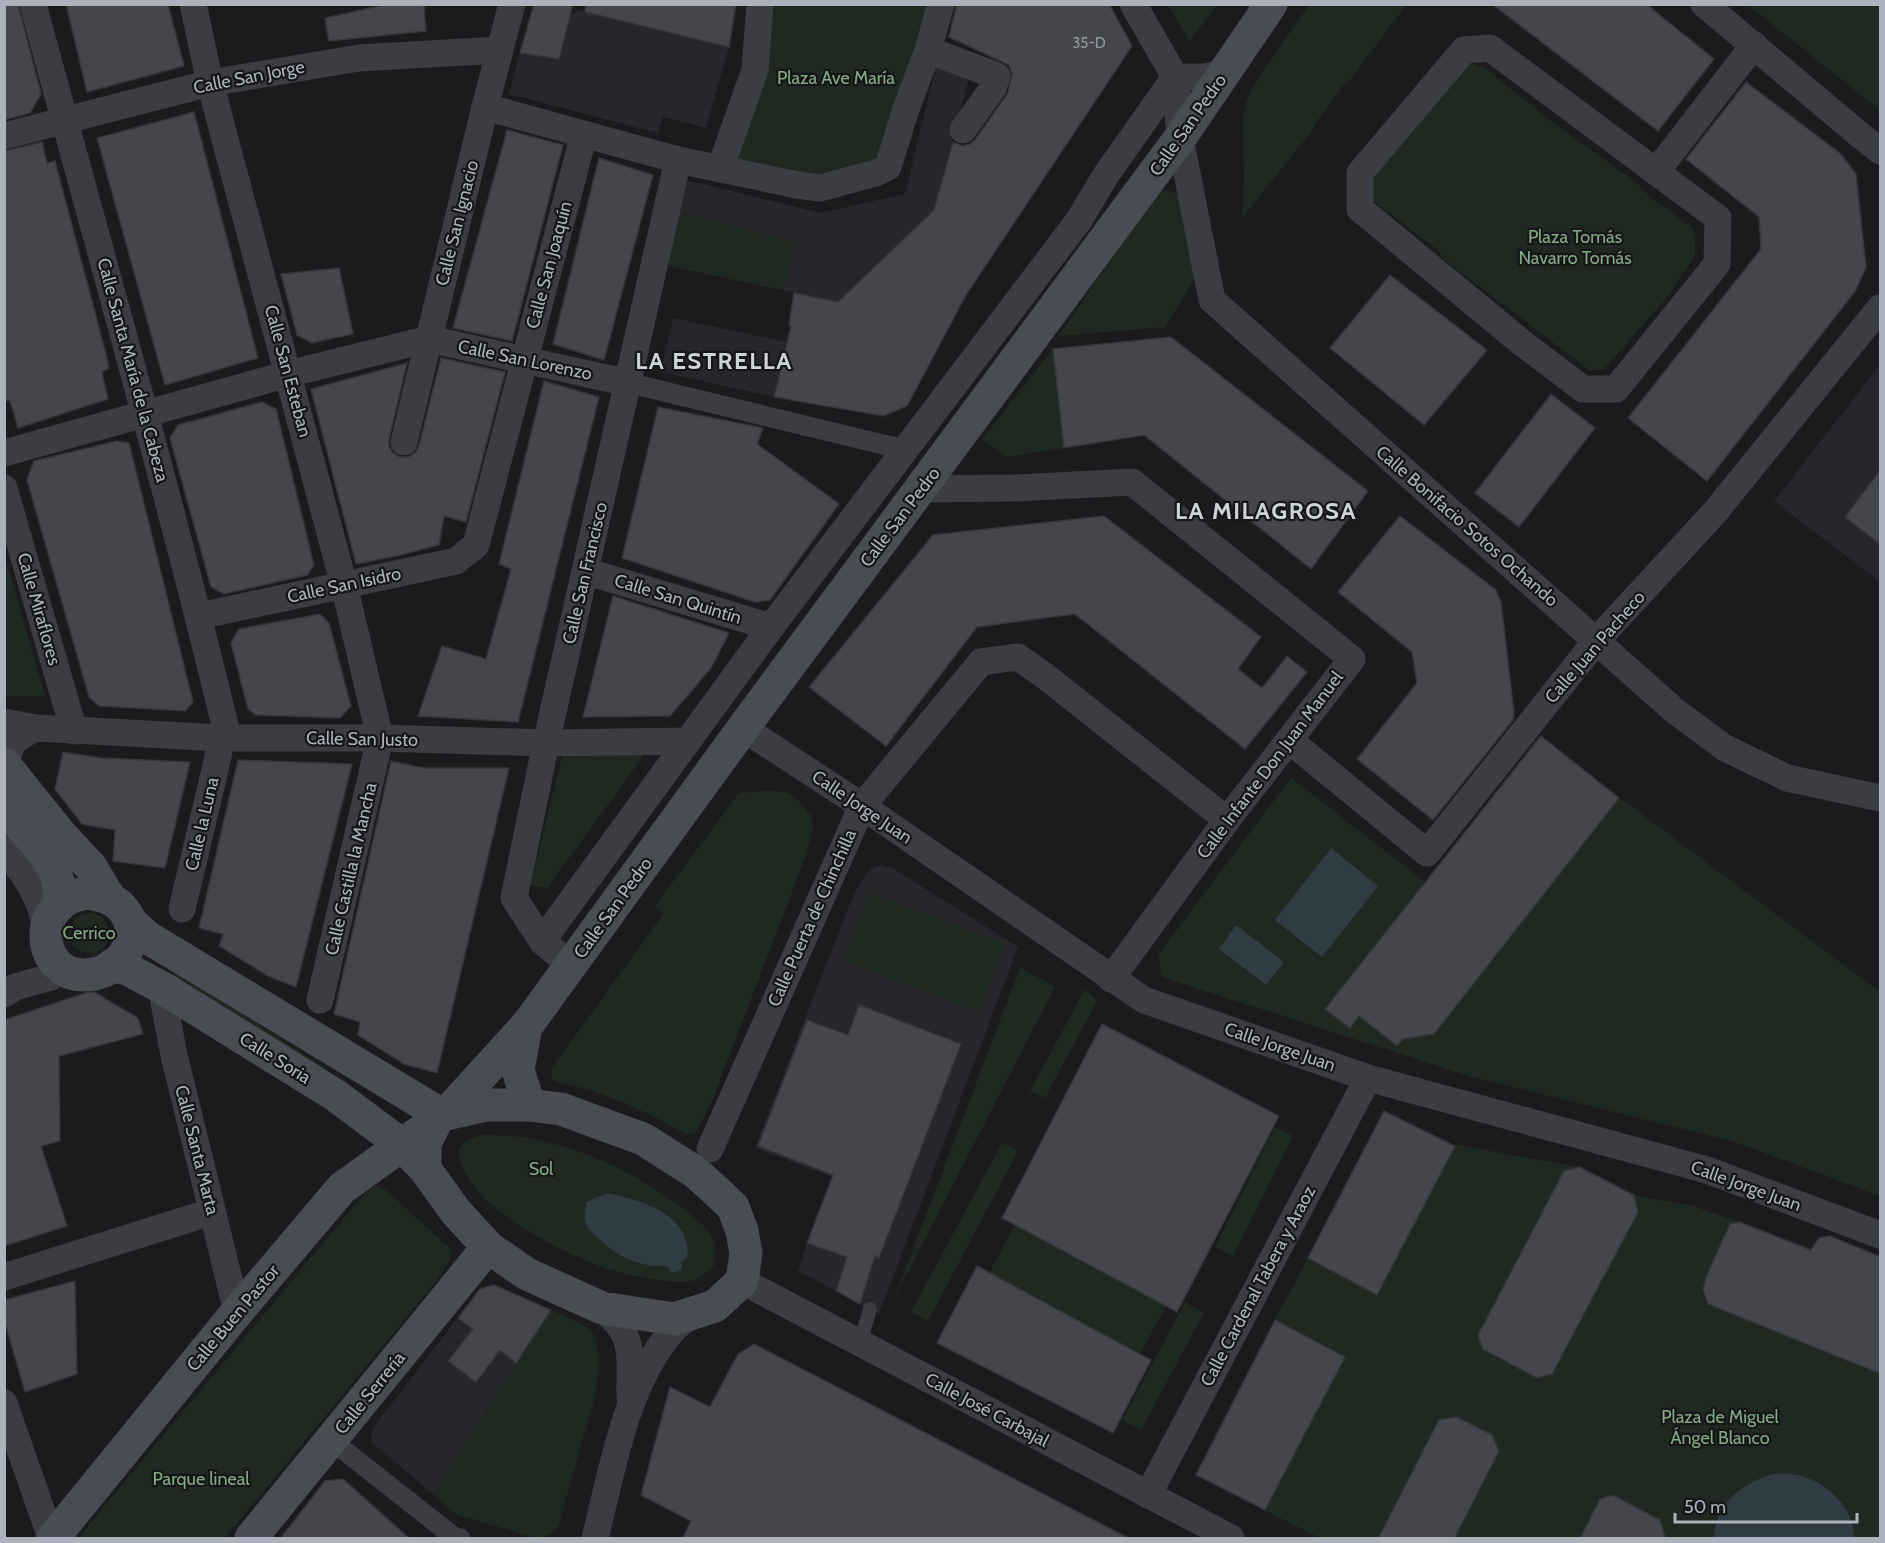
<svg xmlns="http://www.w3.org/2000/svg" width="1885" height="1543" viewBox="0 0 1885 1543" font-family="Cabin,sans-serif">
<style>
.built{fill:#27272b}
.green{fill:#202921}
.water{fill:#2f3c43}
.building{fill:#45464b;stroke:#35353a;stroke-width:1.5}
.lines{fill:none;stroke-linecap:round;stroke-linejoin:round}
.service{stroke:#3b3d43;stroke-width:14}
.pedestrian{stroke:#3b3d43;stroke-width:20}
.minor{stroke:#3b3d43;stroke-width:27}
.secondary{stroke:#494c53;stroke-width:33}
.labels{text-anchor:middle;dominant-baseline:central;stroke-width:4.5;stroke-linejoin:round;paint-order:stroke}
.number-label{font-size:15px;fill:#9298a1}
.street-label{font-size:18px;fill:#acb3be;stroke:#161619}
.park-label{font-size:18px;fill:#83aa82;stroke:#161619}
.district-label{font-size:24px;font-weight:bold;letter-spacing:1.5px;fill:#ced2d9;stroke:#161619}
</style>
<rect width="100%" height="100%" fill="#1b1b1d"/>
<g class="built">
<path d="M579,10L729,47L706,128L663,117L658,133L509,94L520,53L559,59L571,15Z"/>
<path d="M936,67L970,74L934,210L855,306L666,265L687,180L820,213L905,194Z"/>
<path d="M673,318L787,342L774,397L661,372Z"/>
<path d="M1880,365V582L1774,501Z"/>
<path d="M881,865L894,869L1018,947L879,1314L798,1271L807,1243L832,1177L755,1148L850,903L861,881L871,869Z"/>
<path d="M494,1285L551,1310L433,1494L371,1442L372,1429L480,1289Z"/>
</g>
<g class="green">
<path d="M764,5H934L880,168L812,182L723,168Z"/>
<path d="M1168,5H1217L1190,41Z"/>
<path d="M1309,5H1406L1347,84L1345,83L1314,125L1315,127L1242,218L1244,175L1242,122L1247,99L1259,77Z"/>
<path d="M1748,5H1880V110Z"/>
<path d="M1467,62L1485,68L1551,121L1637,183L1649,196L1694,229L1695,256L1664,301L1604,369L1591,371L1442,258L1439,251L1430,244L1372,200L1374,172Z"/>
<path d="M1160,190L1174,192L1182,200L1198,274L1165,327L1059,336L1156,192Z"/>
<path d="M683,213L796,242L783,290L666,265Z"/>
<path d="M1053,349L1064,448L1008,457L982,439Z"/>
<path d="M5,557L45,696H5Z"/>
<path d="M1540,735L1624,801L1880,992V1196L1732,1141L1472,1077L1162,977L1158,955L1291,778L1425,882Z"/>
<path d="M650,747L547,888L530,886L564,749Z"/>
<path d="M774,790L790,794L801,803L811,816L813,829L804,860L765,963L713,1098L697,1131L693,1134H686C644,1110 605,1092 557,1082L552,1079V1068L664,913L655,906L739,793Z"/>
<path d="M869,892L1005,943L980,1012L843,961Z"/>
<circle cx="89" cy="933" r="20"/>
<path d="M1020,968L1055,987L894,1299Z"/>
<path d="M175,971L326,1068L325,1072L172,975Z"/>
<path d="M1085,989L1097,1001L1045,1098L1030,1091Z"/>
<path d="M1275,1127L1293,1136L1233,1256L1215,1247Z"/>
<path d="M484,1135C502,1135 520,1136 538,1140C590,1151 636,1174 678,1205C688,1213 701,1221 709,1232C716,1243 716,1256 713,1267C707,1272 701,1278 694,1280C683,1284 669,1281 657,1280C630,1276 603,1269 578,1257C538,1239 473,1204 460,1160C455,1144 471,1137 484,1135Z"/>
<path d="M1002,1143L1018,1151L928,1321L911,1312Z"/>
<path d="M1451,1144L1579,1167L1564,1172L1478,1335L1483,1349L1537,1378L1552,1374L1638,1212L1634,1195L1693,1206L1739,1222L1730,1224L1706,1277L1703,1290L1706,1303L1880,1374V1538H1662L1664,1533L1659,1520L1613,1495L1600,1499L1580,1538H1454L1499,1451L1492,1435L1457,1417L1439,1420L1378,1538H1320L1262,1509L1267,1507L1343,1361L1279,1322L1273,1324L1310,1254L1312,1260L1373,1293Z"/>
<path d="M376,1186L386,1190L452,1250L450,1260L438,1279L225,1538H78L344,1218L369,1189Z"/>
<path d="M1015,1225L1166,1306L1140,1354L989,1273Z"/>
<path d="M1185,1303L1204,1313L1141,1430L1122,1420Z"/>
<path d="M551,1310C561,1315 582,1322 590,1330C603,1342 598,1380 595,1395L558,1528L542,1538H537L457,1515L433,1494Z"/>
</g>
<g class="water">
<path d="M1331,848L1378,886L1322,957L1275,920Z"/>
<path d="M1236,925L1284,962L1266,985L1219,949Z"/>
<path d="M607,1193C635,1199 677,1209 686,1241C688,1245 687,1251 688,1256L681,1262L682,1267L679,1271L672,1273L667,1266C640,1267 619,1258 599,1239C595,1235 589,1230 586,1225C583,1218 585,1209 587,1202Z"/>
<path d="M1772,1474C1780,1474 1789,1473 1797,1475C1826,1481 1854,1507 1854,1538H1714C1715,1503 1742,1484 1772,1474Z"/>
</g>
<g class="building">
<path d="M4,4H18L41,94L30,113L4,120Z"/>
<path d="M66,4H168L184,66L87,92Z"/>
<path d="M388,4H424L426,31L329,41L325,18Z"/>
<path d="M534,4H573L559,59L520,53Z"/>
<path d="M586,4H736L729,47L585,12Z"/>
<path d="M957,4H1109L1132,46L966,295L907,406L883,416L774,397L791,326L789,325L794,293L838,302L934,210L953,142L962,146L970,144L975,140L1008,93L1012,74L1009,65L949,37Z"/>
<path d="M1492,4H1646L1714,59L1658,131Z"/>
<path d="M1746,82L1841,154L1856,174L1866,267L1856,290L1707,481L1628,418L1761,249L1759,217L1686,159Z"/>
<path d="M194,112L258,358L165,385L97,138Z"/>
<path d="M507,130L563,145L512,341L453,328Z"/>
<path d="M42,142L47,163L55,161L106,354L109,368L102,372L108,399L18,428L10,400L4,401V151Z"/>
<path d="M599,158L653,175L604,360L553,344Z"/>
<path d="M339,268L353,334L312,343L297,335L281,274Z"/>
<path d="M1390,275L1487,350L1424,425L1330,348Z"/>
<path d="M1171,337L1368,491L1311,569L1144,435L1064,448L1053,349Z"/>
<path d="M441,358L505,372L466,522L444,516L439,545L397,556L356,564L311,389L407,363L389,439V446L393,453L400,457H408L415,453L419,446Z"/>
<path d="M544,381L599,397L518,722L418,716L442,646L486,659L511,569L499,564Z"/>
<path d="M1551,394L1595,428L1519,527L1475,493Z"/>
<path d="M262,402L276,409L314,565L307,575L224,594L211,587L170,438L178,425Z"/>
<path d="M658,407L763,428L757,444L839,504L770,600L755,602L622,558Z"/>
<path d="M117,441L129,443L134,463L193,702L185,711L99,706L89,697L27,480L34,461Z"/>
<path d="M1881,469V545L1845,517Z"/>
<path d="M1104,516L1261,637L1238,669L1262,688L1287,656L1307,672L1245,749L1075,614L977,627L886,746L809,687L933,535Z"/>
<path d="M1400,516L1496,590L1501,602L1514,713L1513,720L1433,820L1357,759L1417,683L1412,652L1338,592Z"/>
<path d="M613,596L729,633L711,668L670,716L583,717Z"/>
<path d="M320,614L329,623L351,706L340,718L256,715L248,709L231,643L239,629Z"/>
<path d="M1541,736L1619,798L1434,1034L1403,1039L1397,1046L1359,1016L1350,1028L1325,1009Z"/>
<path d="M63,752L101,758L190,762L165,868L113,861L115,830L82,824L55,789Z"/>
<path d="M238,760L352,764L296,987L268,976L219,946L223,934L199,928Z"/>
<path d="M391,761L424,768H509L437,1073L404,1064L358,1035L360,1022L334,1014Z"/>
<path d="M94,992L138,1018L143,1034L59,1056L60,1141L41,1146L67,1226L4,1246V1020L85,993Z"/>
<path d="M859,1005L961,1044L879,1258L875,1256L860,1304L836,1291L847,1257L807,1243L833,1175L758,1146L807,1020L848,1035Z"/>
<path d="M1102,1024L1279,1116L1177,1312L1002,1218Z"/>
<path d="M1384,1111L1455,1146L1377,1295L1308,1258Z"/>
<path d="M1579,1167L1634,1195L1638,1212L1552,1374L1537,1378L1483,1349L1478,1335L1564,1171Z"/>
<path d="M1739,1222L1811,1250L1819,1238L1830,1236L1881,1257V1374L1708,1304L1703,1290L1706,1277L1730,1224Z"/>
<path d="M977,1266L1151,1360L1113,1433L937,1343Z"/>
<path d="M75,1281L77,1374L25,1392L4,1319V1300Z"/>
<path d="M494,1285L551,1310L516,1363L500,1350L476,1382L448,1361L473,1329L458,1318L480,1289Z"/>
<path d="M1275,1320L1345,1357L1265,1510L1196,1475Z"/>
<path d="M754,1344L1130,1539H682L691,1521L641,1495L670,1387L710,1407L738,1354Z"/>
<path d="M1457,1417L1492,1435L1499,1451L1454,1539H1378L1439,1420Z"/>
<path d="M343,1479L410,1539H280L325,1481Z"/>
<path d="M1613,1495L1660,1520L1666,1539H1580L1600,1499Z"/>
</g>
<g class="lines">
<path class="service" d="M860,1343L870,1309"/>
<g class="pedestrian">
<path d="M629,383L906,450"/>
<path d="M331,1440L454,1537L460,1538"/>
</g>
<g class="minor">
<path d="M33,4C99,249 169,492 228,738"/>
<path d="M193,4L210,83L344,585L380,738L320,1000"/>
<path d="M941,4L928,50L997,76L993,88L963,130"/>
<path d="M1133,4L1175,77L1180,138L1212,300L1675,711L1725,748L1787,778L1880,798"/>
<path d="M1704,4L1861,136L1880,151"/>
<path d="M1490,48L1718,218L1717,264L1616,389H1583L1521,342L1360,209V173L1464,50Z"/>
<path d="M485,107L678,160L797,185L820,188L876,173L888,167L906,109L928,50"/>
<path d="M4,136L210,83L359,58L500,50"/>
<path d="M720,169L755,70L760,4"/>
<path d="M1656,172L1754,45"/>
<path d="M404,442L485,107L512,4"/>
<path d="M4,453L288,374L429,339L629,383"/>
<path d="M4,488L74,731"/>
<path d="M921,489L1015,488L1132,482L1352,659L1227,820L1111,979"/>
<path d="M585,571L771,627"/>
<path d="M199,616L456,561L476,545L584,134"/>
<path d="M4,722L36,728C13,740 11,739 6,766"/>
<path d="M36,728L220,738H380L546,743L688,741"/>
<path d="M743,728L862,806L1144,1000L1368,1078L1707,1170L1880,1235"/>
<path d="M1289,740L1427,853L1596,641L1715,512L1880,308"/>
<path d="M4,849C24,874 41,896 45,927"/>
<path d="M182,909L218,757L220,738"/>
<path d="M542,941L771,627L1079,220L1106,175L1175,77H1206L1225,72"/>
<path d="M571,965L542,941L514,898L546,743L678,160"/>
<path d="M161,987L174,1055L237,1312"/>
<path d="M4,994L15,987L51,977L62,967"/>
<path d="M710,1149L862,806L981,662L1018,657L1045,676L1227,820"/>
<path d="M4,1277L211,1212"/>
<path d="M742,1281L1231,1538"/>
<path d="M602,1308C609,1315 617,1322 622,1330C634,1349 629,1376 630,1398"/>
<path d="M4,1403L51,1538"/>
<path d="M1148,1495L1368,1078"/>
<path d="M595,1538C612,1472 626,1381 674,1329C680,1322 689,1318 696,1312"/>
</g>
<g class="secondary">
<path d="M4,764L62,836L91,867L109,897"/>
<path d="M4,807C21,827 43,848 55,872C60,883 59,894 59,906"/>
<path d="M87,893C152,899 140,972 86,975C36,977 29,900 87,893Z"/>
<path d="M130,921L147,937L442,1115"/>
<path d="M112,965L127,969L161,987L335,1095L402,1145L425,1169L456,1212L488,1247L527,1274L602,1308L674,1319L715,1306L742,1281L746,1253L742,1231L733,1207L714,1189L695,1172L643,1139L561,1109L529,1105H487L442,1115L436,1121L425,1143V1169"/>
<path d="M526,1026L518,1070L529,1105"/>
<path d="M446,1114L528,1024L743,728L1180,138L1271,4"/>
<path d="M53,1538L237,1312L342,1188L420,1132"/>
<path d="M251,1538L488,1247"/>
</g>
</g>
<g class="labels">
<g class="number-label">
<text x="1089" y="43">35-D</text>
</g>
<g class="street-label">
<text transform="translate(249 77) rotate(-11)">Calle San Jorge</text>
<text transform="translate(1188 125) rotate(-55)">Calle San Pedro</text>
<text transform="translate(457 223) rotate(-76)">Calle San Ignacio</text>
<text transform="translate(549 265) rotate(-75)">Calle San Joaquín</text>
<text transform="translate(525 360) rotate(12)">Calle San Lorenzo</text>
<text transform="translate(133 370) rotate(75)">Calle Santa María de la Cabeza</text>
<text transform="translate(288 371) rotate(75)">Calle San Esteban</text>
<text transform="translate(900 517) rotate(-53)">Calle San Pedro</text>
<text transform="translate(1467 526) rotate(41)">Calle Bonifacio Sotos Ochando</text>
<text transform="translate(585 573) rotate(-77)">Calle San Francisco</text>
<text transform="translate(344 585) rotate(-12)">Calle San Isidro</text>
<text transform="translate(678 599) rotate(17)">Calle San Quintín</text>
<text transform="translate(39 609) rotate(74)">Calle Miraflores</text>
<text transform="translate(1595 647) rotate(-49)">Calle Juan Pacheco</text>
<text transform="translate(362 739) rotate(1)">Calle San Justo</text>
<text transform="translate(1270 765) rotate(-53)">Calle Infante Don Juan Manuel</text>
<text transform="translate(862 807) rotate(34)">Calle Jorge Juan</text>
<text transform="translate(202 824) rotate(-77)">Calle la Luna</text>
<text transform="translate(351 869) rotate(-77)">Calle Castilla la Mancha</text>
<text transform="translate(613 908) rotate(-54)">Calle San Pedro</text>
<text transform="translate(812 918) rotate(-66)">Calle Puerta de Chinchilla</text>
<text transform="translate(1280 1047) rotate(19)">Calle Jorge Juan</text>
<text transform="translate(275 1058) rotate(32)">Calle Soria</text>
<text transform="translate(197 1150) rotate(76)">Calle Santa Marta</text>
<text transform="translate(1746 1186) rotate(20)">Calle Jorge Juan</text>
<text transform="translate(1258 1286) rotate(-62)">Calle Cardenal Tabera y Araoz</text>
<text transform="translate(233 1318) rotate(-50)">Calle Buen Pastor</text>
<text transform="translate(370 1393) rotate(-51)">Calle Serrería</text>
<text transform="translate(987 1410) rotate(28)">Calle José Carbajal</text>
</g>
<g class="park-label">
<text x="836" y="78">Plaza Ave María</text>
<text x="1575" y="237">Plaza Tomás<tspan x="1575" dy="21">Navarro Tomás</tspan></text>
<text x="89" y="933">Cerrico</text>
<text x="541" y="1169">Sol</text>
<text x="1720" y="1417">Plaza de Miguel<tspan x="1720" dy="21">Ángel Blanco</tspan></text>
<text x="201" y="1479">Parque lineal</text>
</g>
<g class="district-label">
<text x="714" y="360">LA ESTRELLA</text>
<text x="1266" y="510">LA MILAGROSA</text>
</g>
</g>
<rect width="1885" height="1543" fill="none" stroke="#acb3be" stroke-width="12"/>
<path d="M1675 1513v9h182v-9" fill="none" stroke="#acb3be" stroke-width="3"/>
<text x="1684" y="1513" font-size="18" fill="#acb3be" stroke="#161619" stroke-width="4.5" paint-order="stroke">50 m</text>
</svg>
